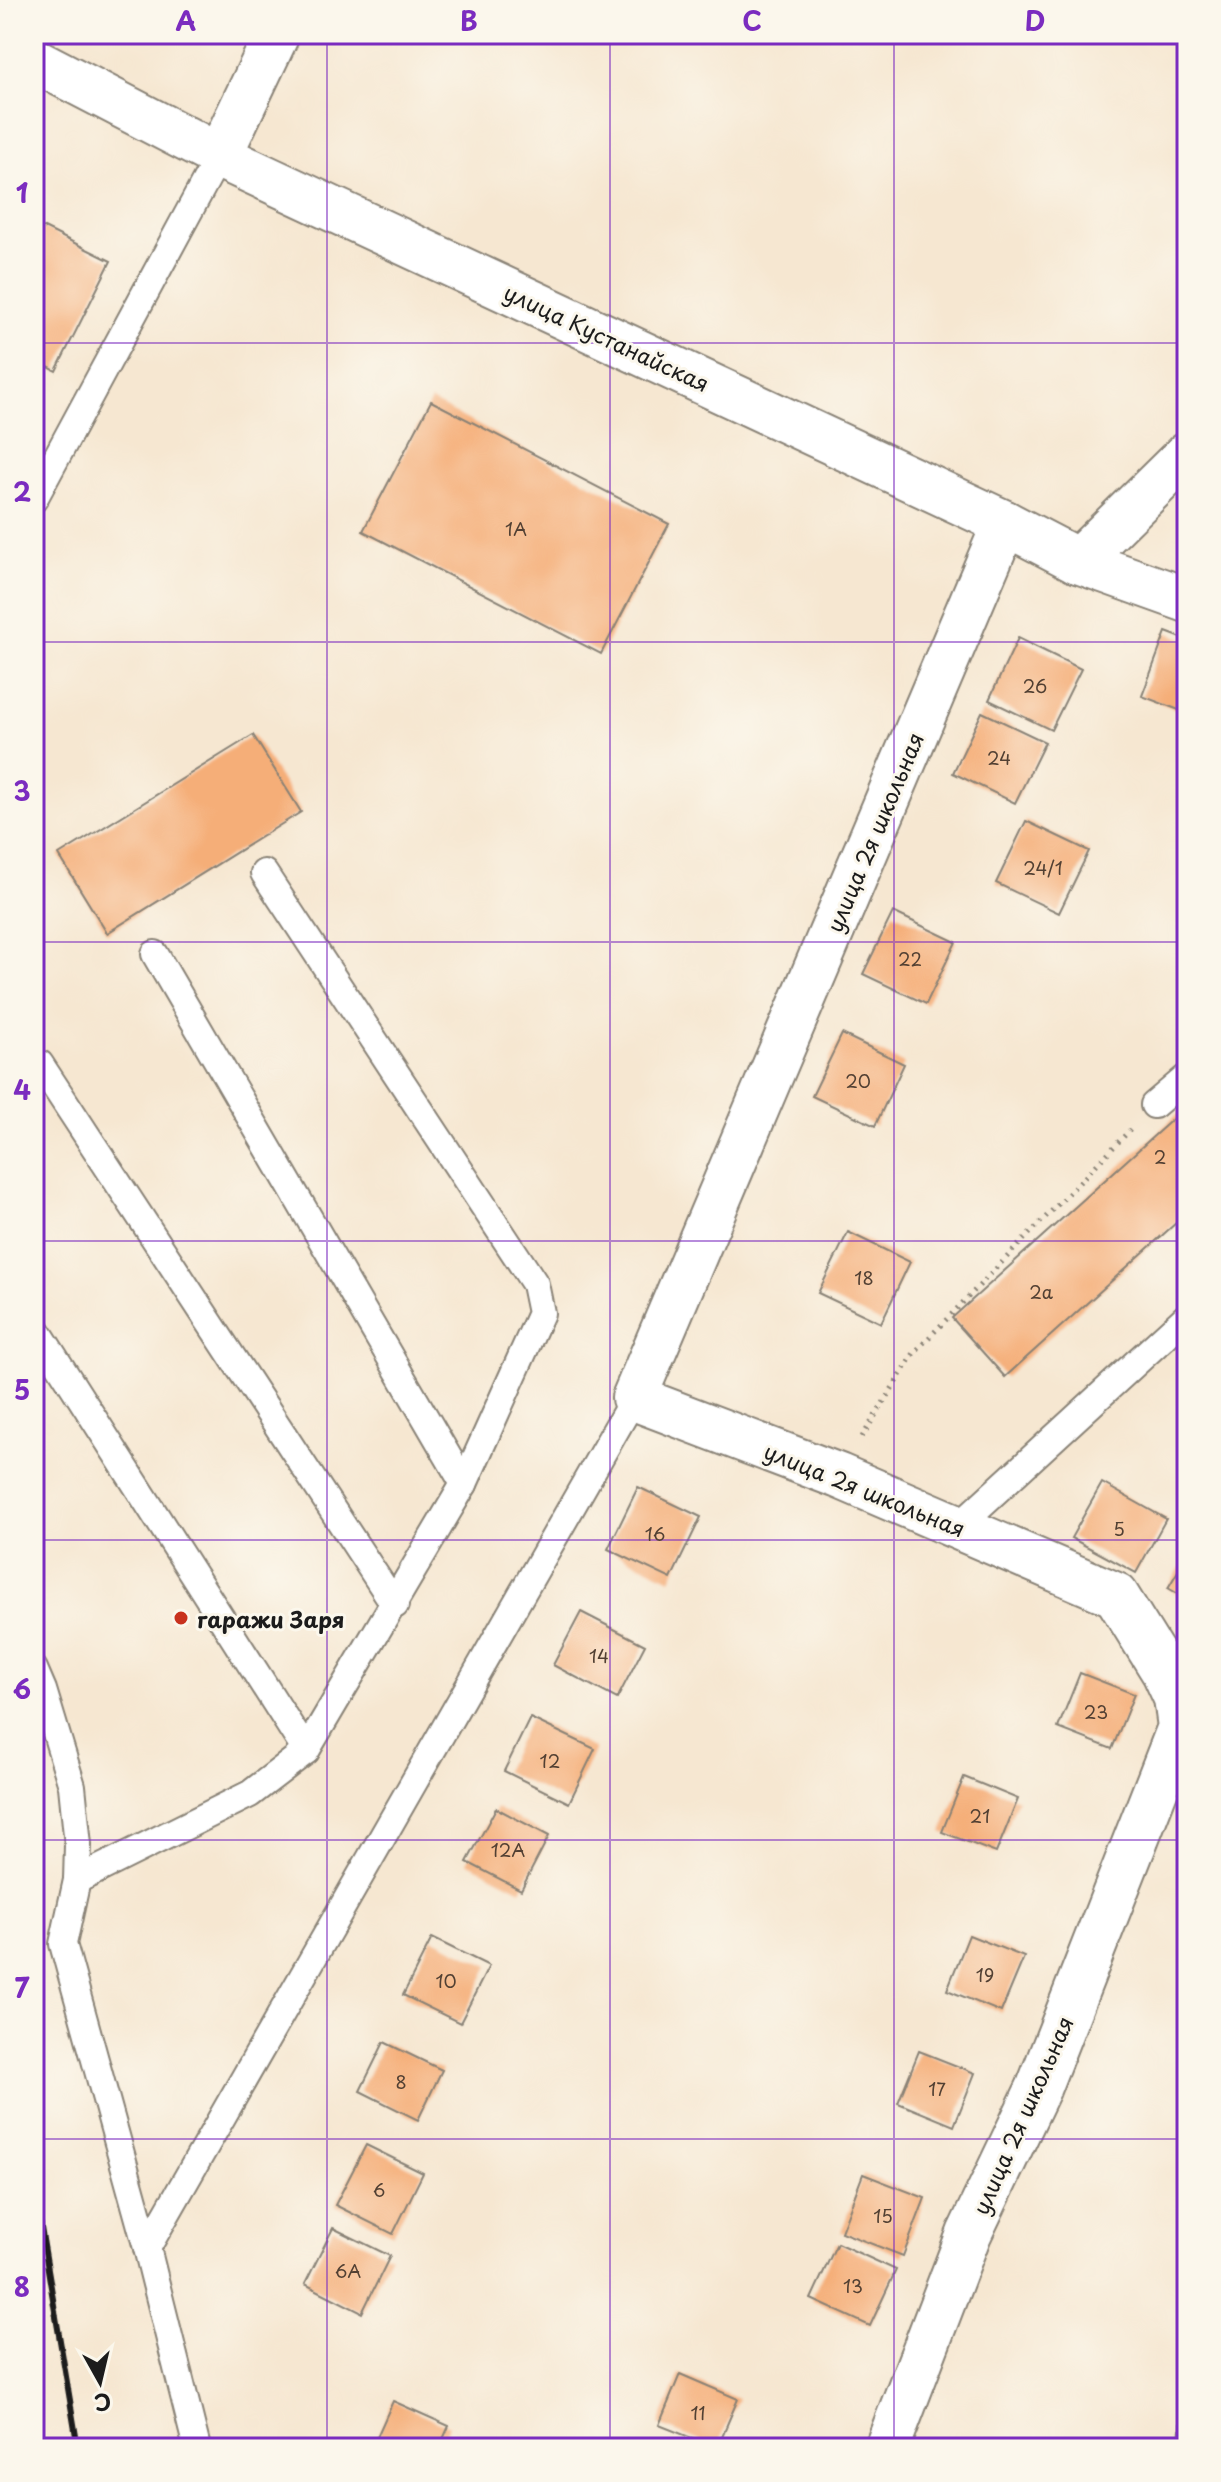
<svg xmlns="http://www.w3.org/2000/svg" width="1221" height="2482" viewBox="0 0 1221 2482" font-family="'Playpen Sans',sans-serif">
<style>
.building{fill:#f5ae78}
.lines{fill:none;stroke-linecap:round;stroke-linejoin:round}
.lane-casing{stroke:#898276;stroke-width:30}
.street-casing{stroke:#898276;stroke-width:48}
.path{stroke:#898276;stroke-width:5;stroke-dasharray:2 6;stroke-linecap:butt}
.lane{stroke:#fff;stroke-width:26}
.street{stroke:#fff;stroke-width:44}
.rail{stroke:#1c1c1c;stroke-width:6}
.grid{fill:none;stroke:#7b2cbf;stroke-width:2;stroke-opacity:0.55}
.poi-dot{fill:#c8321e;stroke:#fbf7ec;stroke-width:3}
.labels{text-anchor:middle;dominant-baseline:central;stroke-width:6;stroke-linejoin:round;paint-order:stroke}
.number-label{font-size:18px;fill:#524033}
.street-label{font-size:22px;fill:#1c1c1c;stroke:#fbf7ec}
.poi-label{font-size:22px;font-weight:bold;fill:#1c1c1c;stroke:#fbf7ec;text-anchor:start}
.neatline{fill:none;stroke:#7b2cbf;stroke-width:3}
.grid-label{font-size:26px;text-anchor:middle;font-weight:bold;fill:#7b2cbf}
</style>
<rect width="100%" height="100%" fill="#fbf7ec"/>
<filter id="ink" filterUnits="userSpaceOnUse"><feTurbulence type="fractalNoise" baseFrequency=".0125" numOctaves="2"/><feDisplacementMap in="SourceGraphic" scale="16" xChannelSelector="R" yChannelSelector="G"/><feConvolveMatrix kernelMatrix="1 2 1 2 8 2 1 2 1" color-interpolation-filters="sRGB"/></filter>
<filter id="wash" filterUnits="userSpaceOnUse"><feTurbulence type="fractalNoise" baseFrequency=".006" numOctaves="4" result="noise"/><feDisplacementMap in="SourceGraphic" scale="32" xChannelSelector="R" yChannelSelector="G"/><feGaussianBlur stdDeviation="1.8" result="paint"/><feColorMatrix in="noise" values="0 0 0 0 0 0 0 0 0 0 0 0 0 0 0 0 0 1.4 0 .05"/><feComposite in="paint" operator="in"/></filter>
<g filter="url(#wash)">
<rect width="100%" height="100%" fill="#f6e7d1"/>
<g id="blocks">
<g class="building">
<path d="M34,223L111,261L56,371L34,360Z"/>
<path d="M431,401L669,524L601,654L363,531Z"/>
<path d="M1166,632L1187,640V713L1142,696Z"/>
<path d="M1018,638L1081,669L1051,730L989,700Z"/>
<path d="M982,712L1045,742L1015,803L953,773Z"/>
<path d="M253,735L301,812L107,933L59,855Z"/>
<path d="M1026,821L1089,851L1059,913L996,883Z"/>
<path d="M893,912L956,942L926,1004L863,974Z"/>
<path d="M842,1034L904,1064L875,1126L812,1096Z"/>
<path d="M1187,1106V1213L1005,1377L952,1318Z"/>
<path d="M848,1232L910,1262L881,1323L818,1293Z"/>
<path d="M1102,1483L1166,1519L1136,1573L1071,1538Z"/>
<path d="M638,1487L701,1517L671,1579L608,1549Z"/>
<path d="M1187,1556V1599L1168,1588Z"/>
<path d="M581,1612L645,1645L617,1699L553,1665Z"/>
<path d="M1080,1673L1134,1694L1112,1749L1058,1728Z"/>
<path d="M530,1718L595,1749L569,1803L504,1771Z"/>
<path d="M964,1777L1018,1799L996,1853L942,1832Z"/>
<path d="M496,1808L549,1836L521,1890L467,1862Z"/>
<path d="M969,1935L1024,1957L1001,2012L947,1990Z"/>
<path d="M432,1938L489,1966L460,2023L403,1995Z"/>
<path d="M384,2042L442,2070L418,2120L360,2091Z"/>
<path d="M919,2051L975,2073L954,2126L898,2103Z"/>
<path d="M366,2145L423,2173L393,2234L335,2205Z"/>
<path d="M863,2174L925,2198L903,2256L841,2232Z"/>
<path d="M333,2228L390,2256L362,2313L305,2284Z"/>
<path d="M837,2243L896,2270L870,2326L811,2299Z"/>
<path d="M1185,2313H1187V2448H1179Z"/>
<path d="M680,2374L738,2399L717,2448L659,2425Z"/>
<path d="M393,2401L449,2426L439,2448H372Z"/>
</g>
</g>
</g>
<g filter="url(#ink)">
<use href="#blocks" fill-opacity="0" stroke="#898276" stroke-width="2"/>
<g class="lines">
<defs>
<g id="lane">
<path d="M34,499L219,156"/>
<path d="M155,954L464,1484"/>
<path d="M40,1064L395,1605"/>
<path d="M1154,1105L1187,1077"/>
<path d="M34,1325L306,1751"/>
<path d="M957,1527L1187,1316"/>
<path d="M34,1669L43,1690L72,1786L78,1845L77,1880L63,1944L147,2248"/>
<path d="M77,1880L250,1794L306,1751L464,1484L541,1313L535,1284L264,873"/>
<path d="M197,2448L147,2248L634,1398"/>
</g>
<g id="street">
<path d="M34,60L219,156L1005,523L1078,561L1187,600"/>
<path d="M219,156L277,34"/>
<path d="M1078,561L1187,454"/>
<path d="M887,2448L969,2234L1038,2089L1180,1727L1176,1698L1164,1672L1116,1595L839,1476L634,1398L1005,523"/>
</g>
</defs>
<use href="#lane" class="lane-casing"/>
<use href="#street" class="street-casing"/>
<path class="path" d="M862,1437L914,1353L1130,1130"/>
<use href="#lane" class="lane"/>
<use href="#street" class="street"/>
<g class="rail">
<path d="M34,2186L78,2448"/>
<path d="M34,2389L42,2448"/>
</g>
</g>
</g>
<path class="grid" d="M327,34V2448M610,34V2448M894,34V2448M34,343H1187M34,642H1187M34,942H1187M34,1241H1187M34,1540H1187M34,1840H1187M34,2139H1187"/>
<circle class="poi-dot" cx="181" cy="1618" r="8"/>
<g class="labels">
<g class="number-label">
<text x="516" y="528">1А</text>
<text x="1035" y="685">26</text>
<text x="999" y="757">24</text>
<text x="1043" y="867">24/1</text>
<text x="910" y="958">22</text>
<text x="858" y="1080">20</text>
<text x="1160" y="1156">2</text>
<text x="864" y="1277">18</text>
<text x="1041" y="1291">2а</text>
<text x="1119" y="1528">5</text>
<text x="655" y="1533">16</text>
<text x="599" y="1655">14</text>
<text x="1096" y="1711">23</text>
<text x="550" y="1760">12</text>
<text x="980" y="1815">21</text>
<text x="508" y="1849">12А</text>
<text x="985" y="1974">19</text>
<text x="446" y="1980">10</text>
<text x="401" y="2081">8</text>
<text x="937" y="2088">17</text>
<text x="379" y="2189">6</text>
<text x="883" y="2215">15</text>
<text x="348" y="2270">6А</text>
<text x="853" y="2285">13</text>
<text x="698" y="2412">11</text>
</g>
<g class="street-label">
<text transform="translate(607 337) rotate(25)">улица Кустанайская</text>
<text transform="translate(874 832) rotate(-67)">улица 2я школьная</text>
<text transform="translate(865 1489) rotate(22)">улица 2я школьная</text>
<text transform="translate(1022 2115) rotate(-66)">улица 2я школьная</text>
</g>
<g class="poi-label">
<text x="197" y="1618">гаражи Заря</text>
</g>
</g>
<rect width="1221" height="2482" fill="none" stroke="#fbf7ec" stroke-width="88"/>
<g transform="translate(100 2382) rotate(172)" stroke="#fbf7ec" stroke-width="6" paint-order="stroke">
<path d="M0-6L14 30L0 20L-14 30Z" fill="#1c1c1c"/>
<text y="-12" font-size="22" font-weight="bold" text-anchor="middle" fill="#1c1c1c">С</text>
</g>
<rect x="44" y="44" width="1133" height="2394" class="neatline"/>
<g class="grid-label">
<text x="186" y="31">A</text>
<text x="469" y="31">B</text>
<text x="752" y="31">C</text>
<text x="1035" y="31">D</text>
<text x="22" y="203">1</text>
<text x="22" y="502">2</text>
<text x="22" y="801">3</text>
<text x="22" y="1100">4</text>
<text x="22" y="1400">5</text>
<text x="22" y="1699">6</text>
<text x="22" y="1998">7</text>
<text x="22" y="2297">8</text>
</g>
</svg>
